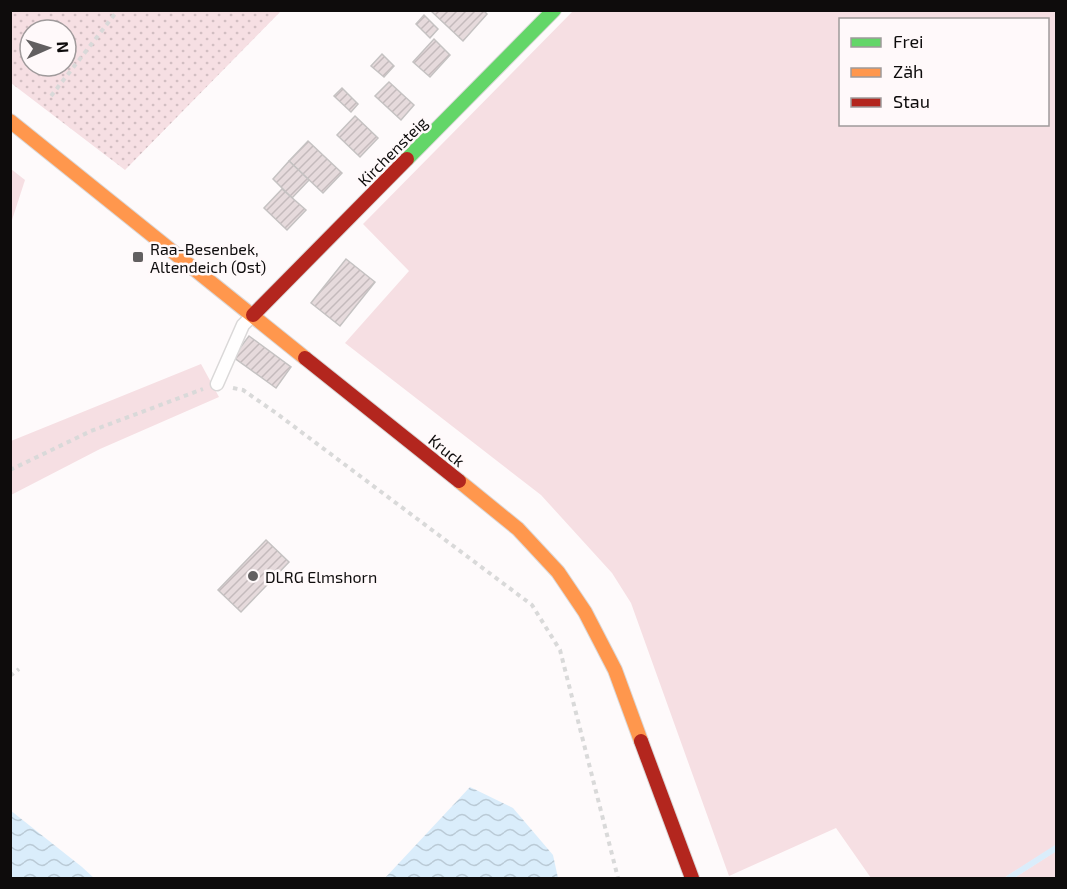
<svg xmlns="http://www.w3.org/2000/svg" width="1067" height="889" viewBox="0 0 1067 889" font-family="'Exo 2',sans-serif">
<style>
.green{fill:#f6dfe3;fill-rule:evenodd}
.garden{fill:url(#garden-dots);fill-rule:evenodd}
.water{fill:url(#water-waves)}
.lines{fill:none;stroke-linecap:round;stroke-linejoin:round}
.stream{stroke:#daedfb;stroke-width:6}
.building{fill:url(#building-hatch);stroke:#c5c2c2;stroke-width:1.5}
.lane-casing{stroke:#dad8d8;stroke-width:15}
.fast-casing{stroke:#dad8d8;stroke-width:16}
.slow-casing{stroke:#dad8d8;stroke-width:16}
.jam-casing{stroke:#dad8d8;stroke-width:16}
.path{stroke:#d9d9d9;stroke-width:4;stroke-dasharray:4.5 4.5;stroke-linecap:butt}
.lane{stroke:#fffefe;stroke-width:12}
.fast{stroke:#63d668;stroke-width:14}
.slow{stroke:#ff974d;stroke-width:14}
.jam{stroke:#b3261e;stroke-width:14}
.poi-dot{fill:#625f60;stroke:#fff9fa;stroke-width:2}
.labels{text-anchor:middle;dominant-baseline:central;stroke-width:5;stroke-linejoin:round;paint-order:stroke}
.street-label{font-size:16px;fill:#0e0c0c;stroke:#fff9fa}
.poi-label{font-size:16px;fill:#0e0c0c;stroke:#fff9fa;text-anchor:start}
</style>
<defs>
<pattern id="garden-dots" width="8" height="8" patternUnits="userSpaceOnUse" patternTransform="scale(1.5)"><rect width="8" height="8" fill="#f6dfe3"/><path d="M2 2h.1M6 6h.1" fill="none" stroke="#d2bec2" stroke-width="1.8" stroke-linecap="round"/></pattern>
<pattern id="water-waves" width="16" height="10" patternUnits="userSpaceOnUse" patternTransform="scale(1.5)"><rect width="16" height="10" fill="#daedfb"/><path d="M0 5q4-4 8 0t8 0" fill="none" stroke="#bacad6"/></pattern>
<pattern id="building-hatch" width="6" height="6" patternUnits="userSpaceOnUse" patternTransform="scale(1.5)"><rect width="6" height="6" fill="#e6dadc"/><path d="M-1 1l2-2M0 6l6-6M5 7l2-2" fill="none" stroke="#c4babc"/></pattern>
</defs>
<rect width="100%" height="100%" fill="#fefafb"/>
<g class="green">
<path d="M573,11H1056V845L1004,878H871L836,828L729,876L631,603L612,573L541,495L345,343L409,271L363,224ZM840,20H1048V124H840Z"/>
<path d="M11,169L25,180L11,223Z"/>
<path d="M201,364L219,397L100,449L11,495V441Z"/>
<path d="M1056,851V878H1014Z"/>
</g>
<path class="garden" d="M10,11L11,10L281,11L125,170L11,83ZM30,30H66V66H30Z"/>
<g class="water">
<path d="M470,787L513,808L553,855L558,878H385Z"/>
<path d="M10,810L82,867L94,878H11Z"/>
</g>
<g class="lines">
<path class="stream" d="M1009,878L1056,848"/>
</g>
<g class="building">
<path d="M430,10H483L487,14L463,41Z"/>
<path d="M424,15L438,29L430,38L416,24Z"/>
<path d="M434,39L450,55L430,77L413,62Z"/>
<path d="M382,54L394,66L384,77L371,66Z"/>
<path d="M389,82L414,105L401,120L375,96Z"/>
<path d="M342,88L358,104L351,112L334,96Z"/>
<path d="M355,116L378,138L360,157L337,135Z"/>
<path d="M308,141L342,173L323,193L289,161Z"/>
<path d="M289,161L309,180L292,198L273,179Z"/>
<path d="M282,189L306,210L287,230L264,208Z"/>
<path d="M346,259L375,282L340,326L311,303Z"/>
<path d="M249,336L291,367L276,388L233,357Z"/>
<path d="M266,540L289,562L241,612L218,590Z"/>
</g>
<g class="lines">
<defs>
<path id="lane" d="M217,384L243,325L252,316"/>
<path id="fast" d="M407,159L554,10"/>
<g id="slow">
<path d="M10,121L305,358"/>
<path d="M459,481L518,529L558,572L585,612L615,670L641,741"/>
</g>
<g id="jam">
<path d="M253,315L407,159"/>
<path d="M305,358L459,481"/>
<path d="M641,741L692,878"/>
</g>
</defs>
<use href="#lane" class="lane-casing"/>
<use href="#fast" class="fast-casing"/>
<use href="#slow" class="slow-casing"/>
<use href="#jam" class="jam-casing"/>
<g class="path">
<path d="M51,96L118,10"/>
<path d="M233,388L243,390L276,413L532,605L560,650L618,878"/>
<path d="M10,470L91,431L203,389"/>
<path d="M10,676L19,669"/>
</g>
<use href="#lane" class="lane"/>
<use href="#fast" class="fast"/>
<use href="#slow" class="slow"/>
<use href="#jam" class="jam"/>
</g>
<g class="poi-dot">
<rect x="132" y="251" width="12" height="12" rx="3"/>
<circle cx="253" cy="576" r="6"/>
</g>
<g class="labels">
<g class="street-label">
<text transform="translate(392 151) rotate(-45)">Kirchensteig</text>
<text transform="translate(447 450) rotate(39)">Kruck</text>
</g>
<g class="poi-label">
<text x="150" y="248">Raa-Besenbek,<tspan x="150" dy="18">Altendeich (Ost)</tspan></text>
<text x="265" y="576">DLRG Elmshorn</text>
</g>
</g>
<rect width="1067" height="889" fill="none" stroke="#0e0c0c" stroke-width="24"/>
<rect x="839" y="18" width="210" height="108" fill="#fff9fa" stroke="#9f9a9b" stroke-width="1.5"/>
<rect x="851" y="38" width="30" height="9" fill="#63d668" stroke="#9f9a9b" stroke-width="1.5"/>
<text x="893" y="48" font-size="18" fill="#0e0c0c">Frei</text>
<rect x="851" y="68" width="30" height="9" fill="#ff974d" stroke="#9f9a9b" stroke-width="1.5"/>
<text x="893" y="78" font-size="18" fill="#0e0c0c">Zäh</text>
<rect x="851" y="98" width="30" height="9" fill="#b3261e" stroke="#9f9a9b" stroke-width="1.5"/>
<text x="893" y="108" font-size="18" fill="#0e0c0c">Stau</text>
<g transform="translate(48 48) rotate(87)"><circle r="28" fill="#fff9fa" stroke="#9f9a9b" stroke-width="1.5"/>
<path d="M0-4.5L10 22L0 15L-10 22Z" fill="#625f60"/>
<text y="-9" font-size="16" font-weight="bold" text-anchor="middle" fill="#0e0c0c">N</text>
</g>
</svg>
